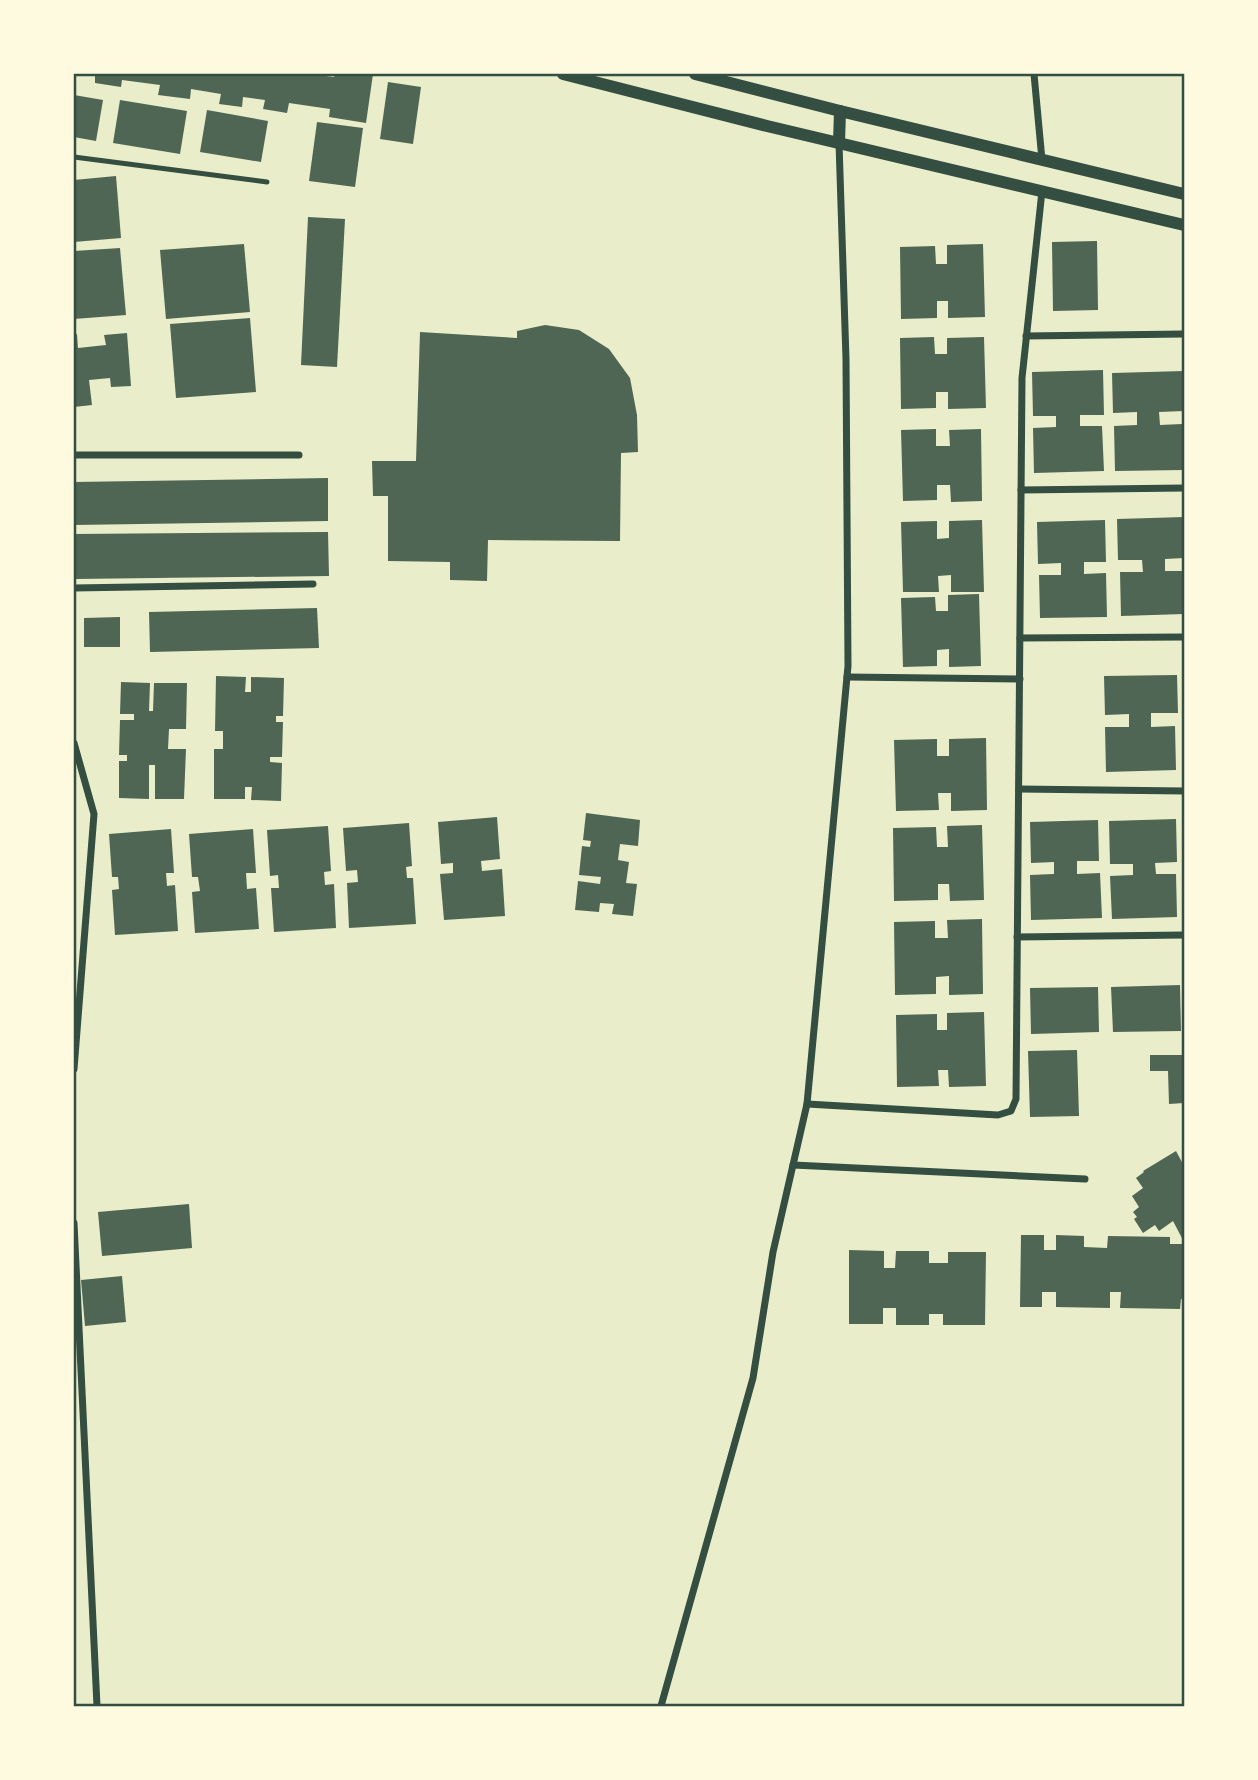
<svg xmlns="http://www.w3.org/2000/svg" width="1258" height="1780" viewBox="0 0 1258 1780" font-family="Rubik,sans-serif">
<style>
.building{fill:#4f6655}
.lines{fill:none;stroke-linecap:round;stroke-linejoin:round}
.service{stroke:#344e41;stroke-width:5}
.minor{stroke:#344e41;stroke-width:7}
.tertiary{stroke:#344e41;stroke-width:12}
.neatline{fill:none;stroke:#344e41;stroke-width:2.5}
</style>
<rect width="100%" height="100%" fill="#e9edc9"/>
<g class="building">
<path d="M86,74H310L334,77L335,74H373L366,123L329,117L330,109L289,103L287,113L263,109L265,100L243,97L242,107L219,104L221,94L191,89L190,99L158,95L160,85L122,80L121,87L95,83V76L86,75Z"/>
<path d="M388,82L421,87L413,144L380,139Z"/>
<path d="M74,95L103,100L96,141L74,137Z"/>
<path d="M120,100L187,111L180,154L113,143Z"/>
<path d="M207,110L268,121L261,162L200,152Z"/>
<path d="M317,122L363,128L355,187L309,181Z"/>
<path d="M116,176L121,238L74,242V180Z"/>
<path d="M308,217L345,219L337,367L301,365Z"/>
<path d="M1097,241L1098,310L1053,311L1052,242Z"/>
<path d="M244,244L250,312L166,319L160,250Z"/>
<path d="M983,244L985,317L948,318V301H937V318L901,319L900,247L935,246L936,264H947V245Z"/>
<path d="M120,248L126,315L74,319V251Z"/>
<path d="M250,318L256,392L176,398L170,324Z"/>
<path d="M545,325L579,330L609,349L630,378L637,415L638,452L621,453L620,541L488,540L487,581L450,580V562L388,561V496H373L372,461H416L420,332L517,338V331Z"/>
<path d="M127,333L131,386L111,387L110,378L89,380L92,405L74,407V335L77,334L78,348L106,345L104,335Z"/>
<path d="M934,337L935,354H947V338L984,337L986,408L948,409V392H936V408L901,409L900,338Z"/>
<path d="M1103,370L1104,415H1080V426H1102L1104,471L1034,473L1033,428L1056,427V416H1033L1032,372Z"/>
<path d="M1184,371V411L1159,412L1160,425L1182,424L1183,470L1115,471L1114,426L1137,425V412L1113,413L1112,373Z"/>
<path d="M936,429V446H950L949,430L981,429L982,501L951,502L950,485H937V500L903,501L901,430Z"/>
<path d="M328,478V521L74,525V482Z"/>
<path d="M1184,517V558L1165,559V571H1184V614L1121,616L1120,572H1143L1142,560H1118L1117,519Z"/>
<path d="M982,520L984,592H951V575L938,576L939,592H903L901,522L937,521V539L949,538V521Z"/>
<path d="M1105,520L1106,562H1084V574L1106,573L1107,617L1040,618L1039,575H1061V563L1038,564L1037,522Z"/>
<path d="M328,532L329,576L74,579V534Z"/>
<path d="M979,594L981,666L949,667V649L937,650V666L903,667L901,598L935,597L936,611H948V595Z"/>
<path d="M317,608L319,648L150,652L149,612Z"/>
<path d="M120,617V647H84V618Z"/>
<path d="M1177,675L1178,713H1151V727L1175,726L1176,770L1106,772L1105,727H1129V714L1105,715L1104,676Z"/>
<path d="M216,676L246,677L245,692H251V677L284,678L283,716H276V722H283L282,757H270V762L282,763L281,801L251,800L252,787H245V799H214V749H223V731H215Z"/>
<path d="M121,682L150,683L149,711H153L154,683H187L186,729H169L168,749H186L184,799H155V765H149V799L119,798V761H127V755H119L120,720H134V714H120Z"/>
<path d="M986,738L987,810L951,811V793H938L939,810L896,811L894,740L937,739V756H949V739Z"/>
<path d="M586,813L640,820L638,846L620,844L618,860L629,862L626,883L637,884L633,916L612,914L614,904L600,903L599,912L575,910L578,881L600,884L601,877L579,875L582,846L590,847L591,841L583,840Z"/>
<path d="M497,817L500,859L481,861L482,871L502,869L505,916L444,920L440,874L453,873V863L441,864L438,822Z"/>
<path d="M1176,819L1177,862L1155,863L1156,874H1176L1177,917L1112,919L1110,876L1133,875V864H1110L1109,821Z"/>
<path d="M1098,820L1099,861H1077V874L1100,873L1102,918L1031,920L1030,875L1054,874V862L1031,863L1030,822Z"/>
<path d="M409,823L412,866L406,867L407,878H413L416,924L349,928L347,883L358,882L357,870L346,871L343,828Z"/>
<path d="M982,825L984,900L950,901L949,884H938V900L894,901L893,828L936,827L937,847H948L947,826Z"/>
<path d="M328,826L331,871L324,872L325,885L334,884L336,928L274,932L271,888H279L278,875L270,876L267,830Z"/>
<path d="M171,829L174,873H166L167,886L175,885L178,931L115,935L112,890L119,889L118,877H112L109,834Z"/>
<path d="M253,829L256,873H246L247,889L256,888L259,929L195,933L192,892L200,891L198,877H192L189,834Z"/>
<path d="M982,919L983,994L949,995V976L936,977V994L895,995L894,922L935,921V938H948L947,920Z"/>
<path d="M1180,985L1181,1031L1113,1032L1111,987Z"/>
<path d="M1098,987L1099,1032L1031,1034L1030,988Z"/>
<path d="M984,1012L986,1086L949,1087L948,1070H938L939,1086L897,1087L896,1015L937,1014V1030H947V1013Z"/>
<path d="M1077,1050L1079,1116L1030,1117L1028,1051Z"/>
<path d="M1150,1055H1184V1103L1169,1104L1168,1071H1150Z"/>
<path d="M1176,1151L1184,1166V1242L1173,1221L1159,1231L1155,1225L1143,1233L1134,1219L1137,1217L1133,1212L1139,1207L1132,1196L1143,1188L1136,1178L1144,1172L1143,1171Z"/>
<path d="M189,1204L192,1248L102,1256L98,1212Z"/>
<path d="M1021,1235H1044V1250H1056V1235L1084,1236V1247L1107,1248L1108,1236L1170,1237V1244H1184V1299H1181L1180,1309L1120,1308L1121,1292H1110V1308L1056,1307V1292H1042V1307H1020Z"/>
<path d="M849,1250L884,1251V1268H895L896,1251H929V1263H948V1252H986L985,1325H943V1314H929V1325H896V1308H883V1324H849Z"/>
<path d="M122,1276L126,1322L85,1326L81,1280Z"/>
</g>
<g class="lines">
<path class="service" d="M74,157L267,182"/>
<g class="minor">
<path d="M1034,74L1042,160"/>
<path d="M1026,336L1184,334"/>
<path d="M74,455H299"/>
<path d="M1021,490L1184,488"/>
<path d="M74,588L313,584"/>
<path d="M1020,638L1184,637"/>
<path d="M847,677L1020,679"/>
<path d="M74,743L94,814L74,1069"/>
<path d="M1019,789L1184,791"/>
<path d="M1017,937L1184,935"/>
<path d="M807,1104L998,1115L1011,1111L1016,1099L1022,378L1042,191"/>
<path d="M793,1165L1085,1179"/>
<path d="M74,1223L97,1706"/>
<path d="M661,1706L753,1378L773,1252L807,1104L848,666L846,359L839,143"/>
</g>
<g class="tertiary">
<path d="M563,74L767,126L1184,225"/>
<path d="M695,74L840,111L1184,194"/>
<path d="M839,143L840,111"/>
</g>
</g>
<rect width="1258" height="1780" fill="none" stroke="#fefae0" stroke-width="150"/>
<rect x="75" y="75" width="1108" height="1630" class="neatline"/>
</svg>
